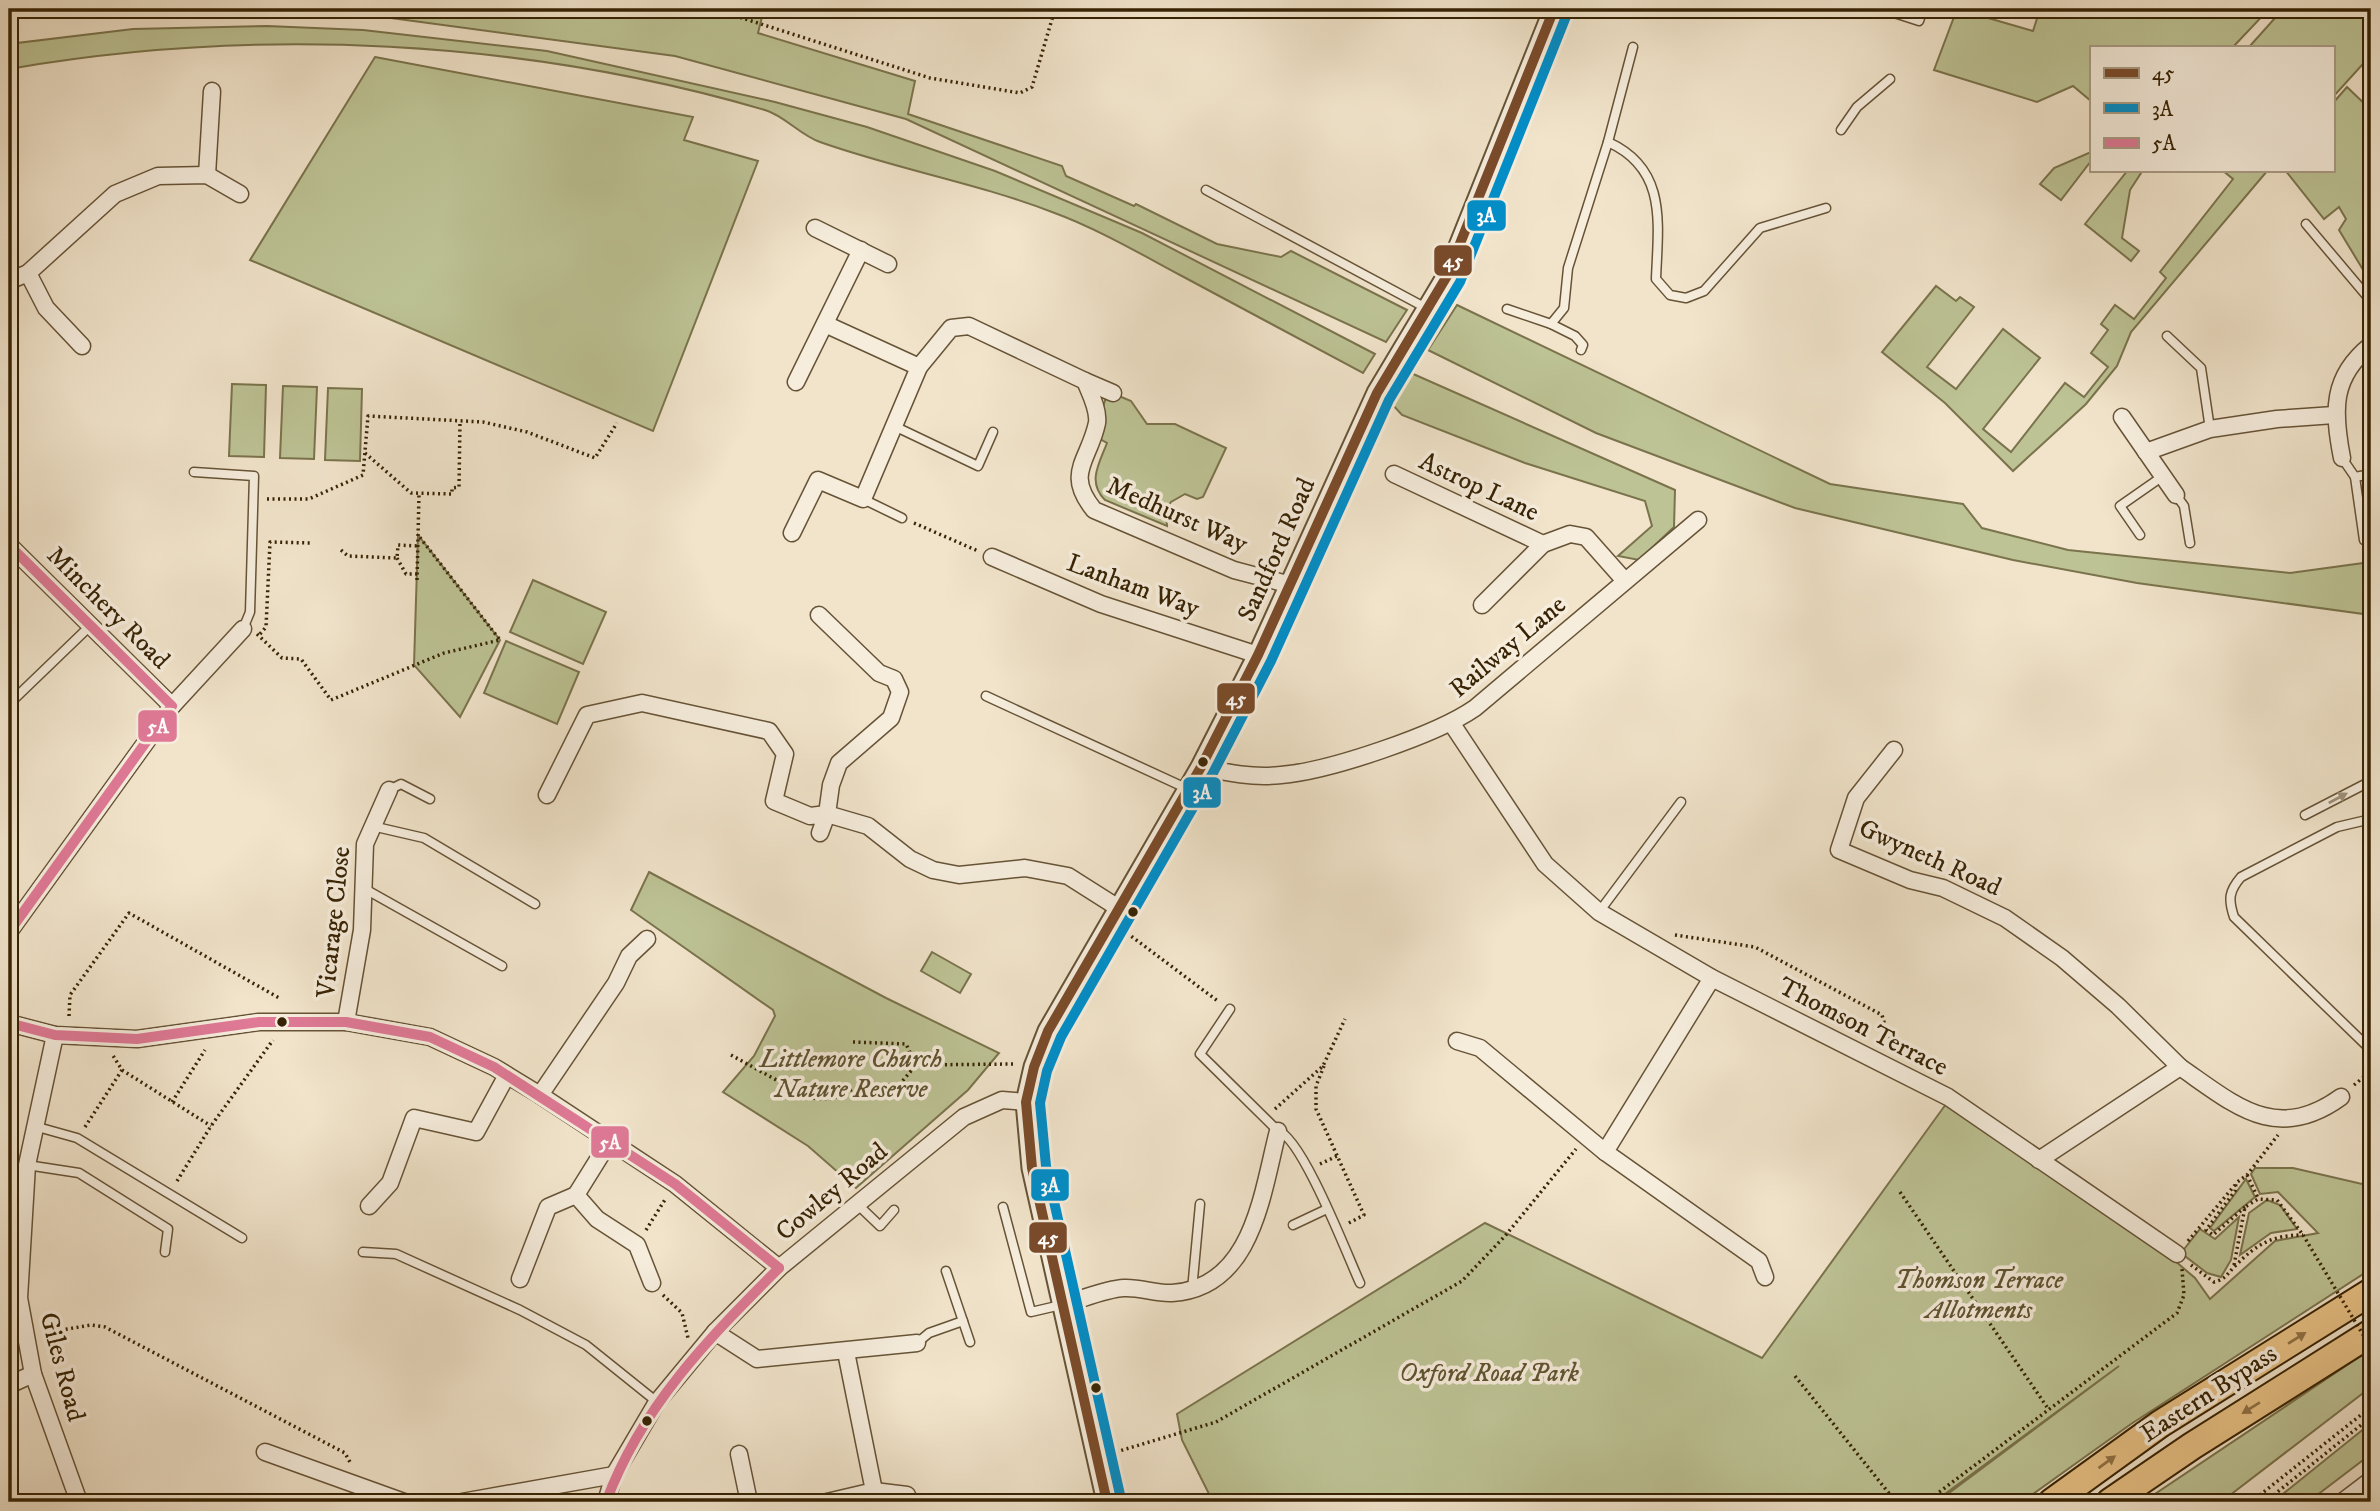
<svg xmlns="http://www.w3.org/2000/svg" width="2380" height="1511" viewBox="0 0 2380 1511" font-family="'IM FELL DW Pica',serif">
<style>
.green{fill:#bdc395;stroke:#7a734c;stroke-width:2}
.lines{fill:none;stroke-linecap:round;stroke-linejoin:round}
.service-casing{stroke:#665336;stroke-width:11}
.minor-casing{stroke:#665336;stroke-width:19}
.tertiary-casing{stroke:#665336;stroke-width:23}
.trunk-casing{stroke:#372304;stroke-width:30}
.path{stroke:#372304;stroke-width:3.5;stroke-dasharray:2 3.5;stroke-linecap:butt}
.service{stroke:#f6eddd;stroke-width:8}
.minor{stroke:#f6eddd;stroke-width:16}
.tertiary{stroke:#f6eddd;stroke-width:19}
.trunk{stroke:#e8c286;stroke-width:26}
.path-bridge{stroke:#372304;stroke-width:3.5;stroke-dasharray:2 3.5;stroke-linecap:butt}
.bus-1-casing{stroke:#f6eddd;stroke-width:16}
.bus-2-casing{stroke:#f6eddd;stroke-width:16}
.bus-3-casing{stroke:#f6eddd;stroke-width:16}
.bus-1{stroke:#7a4b2a;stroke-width:10}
.bus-2{stroke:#008eca;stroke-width:10}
.bus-3{stroke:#df7996;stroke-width:10}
.oneway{fill:#a0927b}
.oneway2{fill:#907245}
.bus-dot{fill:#372304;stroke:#f6eddd;stroke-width:2.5}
.labels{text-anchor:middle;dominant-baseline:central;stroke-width:7;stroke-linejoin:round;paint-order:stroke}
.street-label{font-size:26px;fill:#372304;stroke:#f6eddd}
.park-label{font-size:26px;font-style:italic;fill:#5f5330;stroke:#f6eddd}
.line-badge{stroke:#f6eddd;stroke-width:2.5}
.badge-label{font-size:19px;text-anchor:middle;font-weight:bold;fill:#fff}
</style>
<rect width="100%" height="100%" fill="#f1e4cb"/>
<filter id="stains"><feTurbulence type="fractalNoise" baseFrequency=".00286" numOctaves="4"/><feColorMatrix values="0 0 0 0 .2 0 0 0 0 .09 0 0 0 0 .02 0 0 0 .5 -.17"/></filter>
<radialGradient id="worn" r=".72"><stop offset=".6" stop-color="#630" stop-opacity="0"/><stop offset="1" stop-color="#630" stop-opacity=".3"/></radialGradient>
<g class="green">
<path d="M324,9H764L758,33L915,81L908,114L1062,166L1066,176L1134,206L1136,204L1217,244L1281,257L1291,251L1407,310L1386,342L906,119L675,56Z"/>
<path d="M1957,9L2033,31L2040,9H2269L2233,47H2091V101L2073,86L2037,102L1934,70Z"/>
<path d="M2283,9H2371V55L2333,97V47H2249Z"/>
<path d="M267,26L363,30L547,51L775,102L867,127L995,171L1142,233L1375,354L1363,373C1302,340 1241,308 1180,275C1139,253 1096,228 1052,212C977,183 896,169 820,142C800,135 785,116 765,110C523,39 257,26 9,69V44L133,29Z"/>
<path d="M375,57L693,117L684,140L758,161L653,431L250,260Z"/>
<path d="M2347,87L2371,110V283L2339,230L2346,219L2339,207L2324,219L2285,170H2333V103Z"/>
<path d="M2091,152V161L2061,200L2040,184L2054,168Z"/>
<path d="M2128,170H2143L2130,190L2122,238L2139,251L2131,261L2085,224Z"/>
<path d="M2222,170H2268L2131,332L2117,366L2086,404L2013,471L1945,403L1882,352L1936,286L1956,301L1960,297L1974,307L1927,367L1956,389L2003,329L2040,358L1983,429L2011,452L2065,383L2084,397L2108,367L2091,353L2108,330L2101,324L2115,305L2134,319L2166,278L2160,272L2233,179Z"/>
<path d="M1457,305L1830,484L1963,504L1982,528L2068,550L2290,573L2371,562V615L2137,583L2013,560L1795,508L1596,433L1428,350Z"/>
<path d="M1411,373L1675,490L1674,527L1639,560L1618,556L1652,526L1645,501L1525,463L1402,415L1390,402Z"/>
<path d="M232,384L266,385L264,457L229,456Z"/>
<path d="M283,386L317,387L314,459L280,458Z"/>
<path d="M328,388L362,389L360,461L325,460Z"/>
<path d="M1119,396L1131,401L1147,424H1175L1226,448L1203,497L1197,499L1185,494L1171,502L1166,509L1167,526L1105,500C1087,482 1099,464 1107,443L1100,439C1105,425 1099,413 1106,398Z"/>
<path d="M418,535L500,640L460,717L414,665Z"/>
<path d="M533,580L606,612L583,664L510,632Z"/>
<path d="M506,641L579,672L557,724L484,693Z"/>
<path d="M649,872L886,998L999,1053L968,1090L856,1188L808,1146L723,1092L754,1056L775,1016L773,1010L631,910Z"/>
<path d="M932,952L971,974L960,993L921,971Z"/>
<path d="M1946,1104L2174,1260L2195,1278L2210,1299L2275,1241L2318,1233L2278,1192L2260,1194L2251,1174L2255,1168H2293L2371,1186V1269L2131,1424L2022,1502H1937L2119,1366L1934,1502H1213L1182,1440L1177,1414L1485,1223L1762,1358Z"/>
<path d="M2246,1179L2255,1197L2214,1231L2210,1228Z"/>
<path d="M2267,1200L2280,1205L2297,1229L2271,1233L2240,1255L2249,1213Z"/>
<path d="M2239,1217L2231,1260L2221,1277L2207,1273L2181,1253L2200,1229L2215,1239Z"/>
<path d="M2371,1349V1387L2221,1502H2143Z"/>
<path d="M2371,1423V1454L2308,1502H2273Z"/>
</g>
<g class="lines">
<defs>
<g id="service">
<path d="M1882,9L1919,21L1923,9"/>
<path d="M1633,47L1608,142C1668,169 1658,224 1656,279L1670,295L1686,298L1704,291L1760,228L1826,208"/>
<path d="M1841,130L1857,107L1890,79"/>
<path d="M1206,190L1428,309"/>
<path d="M2306,224L2371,301"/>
<path d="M1507,309L1551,324L1575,336L1583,345L1581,350"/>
<path d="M1551,324L1564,308L1568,268L1608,142"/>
<path d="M2167,336L2201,368L2210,429"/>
<path d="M892,425L978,466L993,432"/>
<path d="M2342,458L2355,477L2364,540"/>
<path d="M194,472L254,476L250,612L243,629"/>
<path d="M2355,477L2371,474"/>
<path d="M2176,495L2184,506L2190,543"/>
<path d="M863,499L902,518"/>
<path d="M2140,535L2120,506L2163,476"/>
<path d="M986,696L1188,789"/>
<path d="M9,704L90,626"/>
<path d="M389,790L401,784L430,799"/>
<path d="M2305,815L2371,781"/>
<path d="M2371,819L2337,827L2241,877C2229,891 2228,899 2234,917L2371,1050"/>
<path d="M372,826L424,838L535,904"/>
<path d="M365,889L502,966"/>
<path d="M1599,912L1681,802"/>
<path d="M1230,1009L1200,1054L1278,1131C1302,1137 1348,1257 1360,1283"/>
<path d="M34,1126L77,1138L242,1238"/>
<path d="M27,1165L79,1173L168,1229L165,1252"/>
<path d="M856,1203L880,1226L894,1210"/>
<path d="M1003,1207L1031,1312L1061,1305"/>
<path d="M1293,1225L1327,1209"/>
<path d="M363,1252L396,1254L520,1310L586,1345L657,1402"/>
<path d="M946,1271L970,1342"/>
<path d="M1192,1290L1200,1204"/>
<path d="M917,1343L929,1333L963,1321"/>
<path d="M907,1495L921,1502"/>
</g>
<g id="minor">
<path d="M207,175L212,91"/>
<path d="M815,228L888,264"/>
<path d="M28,273L46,308L82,346"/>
<path d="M9,281L28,273L115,194L158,176L207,175L240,194"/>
<path d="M825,324L919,367"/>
<path d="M1085,381L1113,393"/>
<path d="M796,382L861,250"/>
<path d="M2122,417L2176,495"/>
<path d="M2146,452L2210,429L2277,419L2334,415"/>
<path d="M2342,458C2333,411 2331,377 2371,345"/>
<path d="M1394,474L1543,544L1570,534L1586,537L1625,581"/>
<path d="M792,533L818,480L863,499L919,367L951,328L969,326L1085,381C1090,393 1099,410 1097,423C1089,461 1064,473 1094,510L1234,570L1291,585"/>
<path d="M9,545L172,706"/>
<path d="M992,557L1101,604L1258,655"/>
<path d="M1482,605L1543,544"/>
<path d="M819,615L879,673L894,679L900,692L891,718L839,763L831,785L827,814L868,826L910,859L933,870L959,875L1025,868L1068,876L1120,909"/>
<path d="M1452,724L1545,864L1599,912L1712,978L1948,1097L2177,1254"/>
<path d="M1894,750L1856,798L1839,850L1910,880L1943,888L2005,918L2062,958L2118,1006L2180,1067"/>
<path d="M1201,767C1228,773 1253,778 1281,775C1329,771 1436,735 1475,708L1698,520"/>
<path d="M547,795L587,715L642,703L769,731L785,754L774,801L810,816L827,814L820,833"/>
<path d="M9,932L172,706L243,629"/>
<path d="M1712,978L1605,1152L1759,1261L1765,1277"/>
<path d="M346,1022L362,930L365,844L389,790"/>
<path d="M9,1023L55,1035L137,1039L259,1022H346L430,1037L494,1067L540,1095L675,1184L779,1268"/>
<path d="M55,1035L27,1165L19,1298L33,1374L79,1502"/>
<path d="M1457,1041L1480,1048L1605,1152"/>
<path d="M540,1095L616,983L629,956L647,939"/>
<path d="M2039,1160L2180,1067C2235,1105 2276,1144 2341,1097"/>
<path d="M576,1195L609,1142"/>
<path d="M369,1206L390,1183L414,1118L476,1132L507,1075"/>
<path d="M520,1279L548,1207L576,1195L597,1219L637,1245L652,1283"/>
<path d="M1061,1305C1081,1300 1104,1289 1124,1288C1140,1287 1156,1294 1172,1293C1253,1288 1262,1193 1278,1131"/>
<path d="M715,1332L757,1359L917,1343"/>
<path d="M9,1385L33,1374"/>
<path d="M265,1452L404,1502"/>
<path d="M739,1454L749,1502"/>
<path d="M874,1491L907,1495"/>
<path d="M462,1502L614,1475"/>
<path d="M606,1502L614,1475L657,1402L715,1332L779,1268L964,1117L1002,1100L1026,1102"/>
<path d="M827,1502L874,1491L846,1352"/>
<path d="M2342,1502L2371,1480"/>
</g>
<path id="tertiary" d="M1107,1502L1032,1168L1026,1102L1034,1067L1048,1031L1201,767L1258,655L1377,393L1447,276L1554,9"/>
<g id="trunk">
<path d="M2052,1502L2160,1424L2371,1292"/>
<path d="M2110,1502L2192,1446L2371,1333"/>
</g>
</defs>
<use href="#service" class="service-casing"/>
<use href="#minor" class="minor-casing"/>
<use href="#tertiary" class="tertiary-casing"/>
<use href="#trunk" class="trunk-casing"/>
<g class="path">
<path d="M714,9L930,78L1020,93L1032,87L1055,9"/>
<path d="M365,453L411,493L452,494V488L459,487L460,421"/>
<path d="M267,499H309L363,475L368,416L483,422L527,432L595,458L617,423"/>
<path d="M914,523L978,551"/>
<path d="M341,550L348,556L397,558L398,545L418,546"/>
<path d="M397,558L406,574H417"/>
<path d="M417,580L419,494"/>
<path d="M257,634L282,658L301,659L331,700L444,653L500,640L418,535"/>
<path d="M260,634L266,627L270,542L312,543"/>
<path d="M1127,933L1219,1002"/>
<path d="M1675,935L1755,947L1882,1015L1892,1050"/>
<path d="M69,1016L70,995L129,913L281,999"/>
<path d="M853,1042L906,1044L916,1065"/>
<path d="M731,1055L809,1098L831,1099L855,1088L900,1084L916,1065L1013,1064"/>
<path d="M1324,1066L1316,1086V1109L1364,1215L1347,1224"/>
<path d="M122,1070L211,1126"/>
<path d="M2354,1085L2371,1071"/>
<path d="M172,1102L205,1050"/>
<path d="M1275,1109L1323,1066L1345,1019"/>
<path d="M85,1127L122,1070L112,1054"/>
<path d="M1320,1164L1337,1156"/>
<path d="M2247,1175L2258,1198"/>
<path d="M177,1181L211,1126L273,1040"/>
<path d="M1900,1192L2049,1410"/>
<path d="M2245,1207L2213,1235L2206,1230L2235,1191L2236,1183L2247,1175L2278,1135"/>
<path d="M646,1230L666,1198"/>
<path d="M2188,1241L2235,1185"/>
<path d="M2191,1265L2214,1282C2226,1279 2227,1274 2235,1266C2257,1244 2272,1235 2303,1235"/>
<path d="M2234,1265L2245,1207L2258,1199L2277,1200L2303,1235"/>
<path d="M663,1295L682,1313L688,1338"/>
<path d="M44,1333L91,1325L105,1327L345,1453L351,1464"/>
<path d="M1795,1376L1896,1502"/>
<path d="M1116,1452L1216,1422L1462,1281L1505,1236L1576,1149"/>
<path d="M1926,1502L2177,1313L2184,1295L2182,1269"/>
<path d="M2251,1502L2371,1407"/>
<path d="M2265,1502L2371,1417"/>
</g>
<use href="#service" class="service"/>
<use href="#minor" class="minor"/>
<use href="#tertiary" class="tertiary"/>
<use href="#trunk" class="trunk"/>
<path class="path-bridge" d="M2303,1235L2371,1348"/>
<defs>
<path id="bus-1" d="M1107,1502L1032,1168L1026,1102L1034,1067L1048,1031L1201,767L1258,655L1377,393L1447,276L1554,9"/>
<path id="bus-2" d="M1121,1499L1046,1166L1040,1103L1047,1071L1061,1037L1213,773L1271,661L1389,400L1460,282L1567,14"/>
<g id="bus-3">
<path d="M9,545L172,706L9,932"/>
<path d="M9,1023L55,1035L137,1039L259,1022H346L430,1037L494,1067L675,1184L779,1268"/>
<path d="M606,1502C641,1407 708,1339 779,1268"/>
</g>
</defs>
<use href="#bus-1" class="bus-1-casing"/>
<use href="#bus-2" class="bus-2-casing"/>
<use href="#bus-3" class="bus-3-casing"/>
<use href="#bus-1" class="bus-1"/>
<use href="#bus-2" class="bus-2"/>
<use href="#bus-3" class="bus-3"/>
</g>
<defs><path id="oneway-solid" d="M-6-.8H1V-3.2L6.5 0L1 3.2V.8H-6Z" transform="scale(1.75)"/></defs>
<use class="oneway" href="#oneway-solid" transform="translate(2338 798) rotate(-28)"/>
<g class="oneway2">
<use href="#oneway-solid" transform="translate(2297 1338) rotate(-32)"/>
<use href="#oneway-solid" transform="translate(2251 1408) rotate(148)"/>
<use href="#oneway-solid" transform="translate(2107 1462) rotate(-36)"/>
</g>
<g class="bus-dot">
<circle cx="1203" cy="762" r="6"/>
<circle cx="1133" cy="912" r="6"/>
<circle cx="282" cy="1022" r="6"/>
<circle cx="1096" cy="1388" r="6"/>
<circle cx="647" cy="1421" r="6"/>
</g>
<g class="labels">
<g class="street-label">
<text transform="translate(1479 487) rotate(25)">Astrop Lane</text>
<text transform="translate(1177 515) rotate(24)">Medhurst Way</text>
<text transform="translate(1277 550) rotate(-66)">Sandford Road</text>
<text transform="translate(1133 586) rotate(20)">Lanham Way</text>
<text transform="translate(108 608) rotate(45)">Minchery Road</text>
<text transform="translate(1508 647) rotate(-40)">Railway Lane</text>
<text transform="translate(1930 858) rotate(24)">Gwyneth Road</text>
<text transform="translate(334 922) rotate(-84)">Vicarage Close</text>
<text transform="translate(1863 1027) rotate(27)">Thomson Terrace</text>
<text transform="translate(832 1192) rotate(-40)">Cowley Road</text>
<text transform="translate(62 1367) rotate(75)">Giles Road</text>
<text transform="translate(2209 1394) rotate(-33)">Eastern Bypass</text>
</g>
<g class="park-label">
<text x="851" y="1059">Littlemore Church<tspan x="851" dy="30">Nature Reserve</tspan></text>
<text x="1979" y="1280">Thomson Terrace<tspan x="1979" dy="30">Allotments</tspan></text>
<text x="1489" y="1373">Oxford Road Park</text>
</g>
</g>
<g class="line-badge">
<rect x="1466" y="199" width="41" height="33" rx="7" fill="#008eca"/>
<rect x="1433" y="244" width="40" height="33" rx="7" fill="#7a4b2a"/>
<rect x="1216" y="682" width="40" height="33" rx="7" fill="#7a4b2a"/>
<rect x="137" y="709" width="41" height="34" rx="7" fill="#df7996"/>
<rect x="1182" y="776" width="40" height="33" rx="7" fill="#008eca"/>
<rect x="590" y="1125" width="40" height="34" rx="7" fill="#df7996"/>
<rect x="1030" y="1168" width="40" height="34" rx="7" fill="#008eca"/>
<rect x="1028" y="1221" width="40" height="33" rx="7" fill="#7a4b2a"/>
</g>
<g class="badge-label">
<text x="1486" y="222">3A</text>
<text x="1453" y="267">45</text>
<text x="1236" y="705">45</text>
<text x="158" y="733">5A</text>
<text x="1202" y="799">3A</text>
<text x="610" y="1149">5A</text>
<text x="1050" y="1192">3A</text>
<text x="1048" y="1244">45</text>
</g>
<rect width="2380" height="1511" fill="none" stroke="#f1e4cb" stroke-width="35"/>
<rect x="10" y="10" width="2359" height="1490" fill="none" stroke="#372304" stroke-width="3.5"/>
<rect x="18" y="18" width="2345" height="1476" fill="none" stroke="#372304" stroke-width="2"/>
<rect x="2090" y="46" width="245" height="126" fill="#f6eddd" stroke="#aa9c86" stroke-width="2"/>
<rect x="2104" y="68" width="35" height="10" fill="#7a4b2a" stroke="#aa9c86" stroke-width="2"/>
<text x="2152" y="80" font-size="21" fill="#372304">45</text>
<rect x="2104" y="103" width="35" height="10" fill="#008eca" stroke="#aa9c86" stroke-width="2"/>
<text x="2152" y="116" font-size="21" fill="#372304">3A</text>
<rect x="2104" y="138" width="35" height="10" fill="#df7996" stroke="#aa9c86" stroke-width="2"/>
<text x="2152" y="150" font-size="21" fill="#372304">5A</text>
<rect width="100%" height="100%" filter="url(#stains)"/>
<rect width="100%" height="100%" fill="url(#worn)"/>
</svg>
